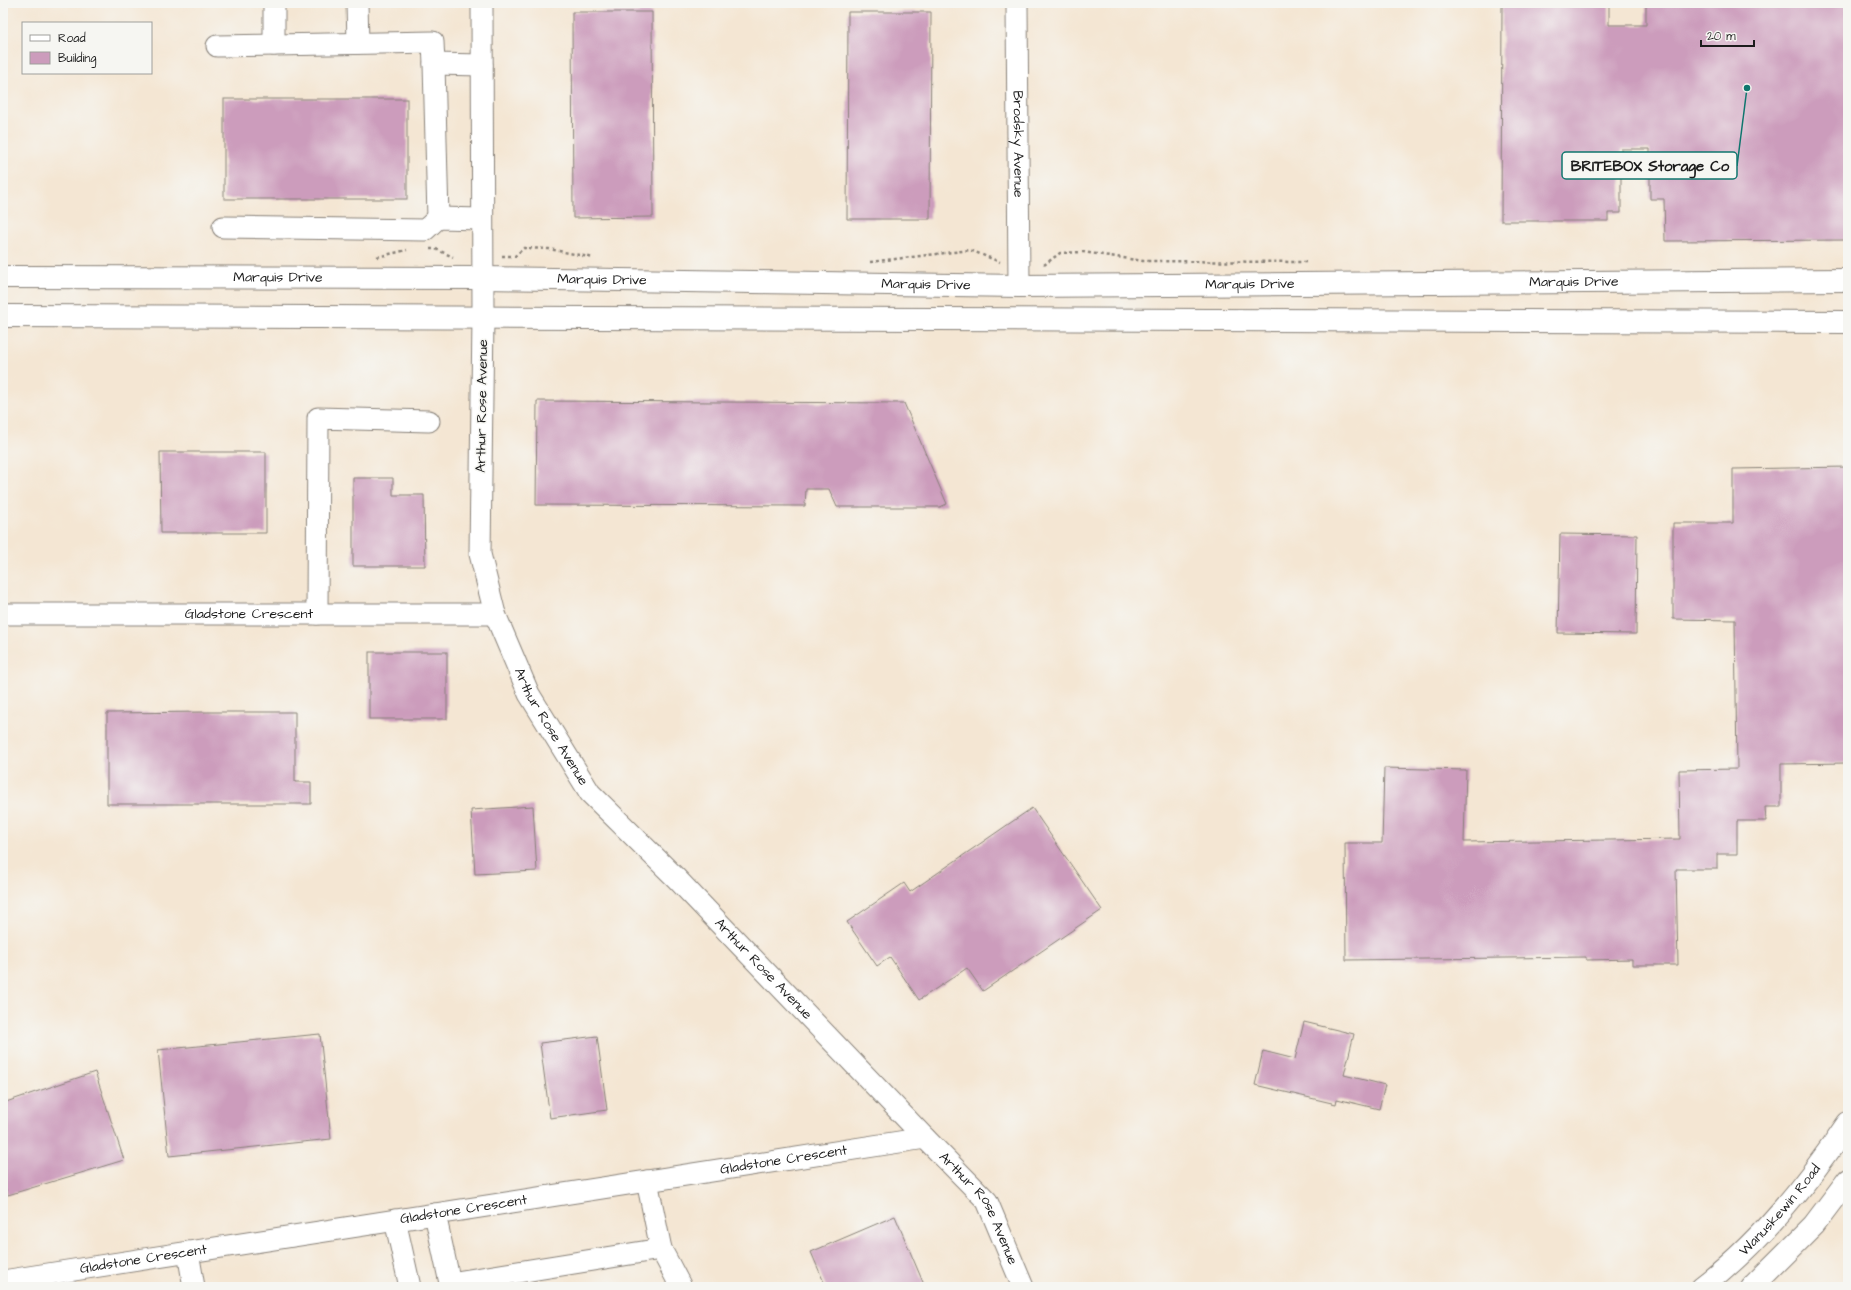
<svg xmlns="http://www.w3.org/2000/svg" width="1851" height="1290" viewBox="0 0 1851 1290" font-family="'Architects Daughter',sans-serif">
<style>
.building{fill:#cc9cbc}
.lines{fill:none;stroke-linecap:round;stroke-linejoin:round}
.minor-casing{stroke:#888178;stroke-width:23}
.major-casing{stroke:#888178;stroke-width:24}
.path{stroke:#888178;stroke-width:2.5;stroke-dasharray:3 3;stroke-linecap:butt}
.minor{stroke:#fff;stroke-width:21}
.major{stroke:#fff;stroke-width:22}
.labels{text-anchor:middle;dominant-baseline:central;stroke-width:3;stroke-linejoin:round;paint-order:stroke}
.street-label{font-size:14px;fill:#1c1c1c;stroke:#f6f6f2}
.leader{fill:none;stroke:#0f766e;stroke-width:1.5}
.callout-dot{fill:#0f766e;stroke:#f6f6f2;stroke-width:1.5}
.callout{fill:#f6f6f2;stroke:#0f766e;stroke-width:1.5}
.callout-label{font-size:15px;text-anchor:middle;font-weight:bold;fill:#1c1c1c}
</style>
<rect width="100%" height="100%" fill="#f6f6f2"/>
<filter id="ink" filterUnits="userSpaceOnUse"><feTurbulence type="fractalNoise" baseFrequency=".025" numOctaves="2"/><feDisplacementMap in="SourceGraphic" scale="8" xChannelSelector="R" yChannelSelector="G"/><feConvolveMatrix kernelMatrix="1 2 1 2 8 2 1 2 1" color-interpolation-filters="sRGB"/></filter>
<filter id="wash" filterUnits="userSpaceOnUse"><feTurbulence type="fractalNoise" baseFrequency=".012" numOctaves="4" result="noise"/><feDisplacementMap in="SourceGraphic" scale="16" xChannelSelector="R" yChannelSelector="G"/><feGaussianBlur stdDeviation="0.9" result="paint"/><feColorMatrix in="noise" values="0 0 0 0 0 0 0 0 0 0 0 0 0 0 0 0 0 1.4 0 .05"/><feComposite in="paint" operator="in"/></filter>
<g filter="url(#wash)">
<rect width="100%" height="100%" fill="#f4e6d3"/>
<g id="blocks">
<g class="building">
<path d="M1502,3H1609V25H1646V3H1848V240L1665,241L1664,199H1650V149H1621V213H1608V221H1501Z"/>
<path d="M572,12H652L653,217L573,218Z"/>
<path d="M848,12H931L930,219H847Z"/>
<rect x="224" y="99" width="183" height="100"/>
<path d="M537,401L904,403L947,504L940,507H837L829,489H806L805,506L536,505Z"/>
<path d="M160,452H266V533H161Z"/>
<path d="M1848,467V763L1781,764V807H1765L1766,821H1737V854H1717V869H1676L1678,965H1632V959L1586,960V957L1346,960L1345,843H1382L1384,768L1466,770L1464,842L1680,839L1679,770L1737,769L1735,620L1673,619V523H1733V469Z"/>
<path d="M353,478H393V495H424L425,566H353Z"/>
<path d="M1560,534L1637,535L1636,634L1558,633Z"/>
<rect x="369" y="652" width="78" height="67"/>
<path d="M210,712H295V782H311V804H107V713Z"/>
<path d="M533,806L537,871L475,874L471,810Z"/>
<path d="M1032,808L1102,910L983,991L967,968L919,1000L890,957L877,966L847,922L904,883L910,892Z"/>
<path d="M1304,1022L1354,1034L1344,1075L1385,1085L1379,1109L1337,1099L1336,1104L1255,1085L1263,1051L1295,1059Z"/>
<path d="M320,1034L331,1139L169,1156L158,1050Z"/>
<path d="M597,1036L607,1110L550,1118L540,1043Z"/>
<path d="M95,1072L124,1160L8,1195L3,1182V1103Z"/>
<path d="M895,1216L925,1287H826L811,1252Z"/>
</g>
</g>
</g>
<g filter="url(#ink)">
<use href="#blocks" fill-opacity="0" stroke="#888178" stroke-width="1"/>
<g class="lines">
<defs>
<g id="minor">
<path d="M357,3L358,43"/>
<path id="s1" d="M482,3L483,317L480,554L495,614L529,694L590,793L676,878L925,1138L987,1201L1023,1287"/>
<path id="s2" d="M1017,3L1019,286"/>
<path d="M274,45V3"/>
<path d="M217,46L433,42L434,64L482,65"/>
<path d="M434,64L438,218"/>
<path d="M223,227L425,230L438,218L482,219"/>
<path id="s3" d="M3,614H495"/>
<path d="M317,614L318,418L429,421"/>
<path d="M435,1214L450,1283L661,1249L647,1181"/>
<path d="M395,1220L410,1287"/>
<path d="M661,1249L681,1287"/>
<path d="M188,1252L194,1287"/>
<path id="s4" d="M3,1281L925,1138"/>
</g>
<g id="major">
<path id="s5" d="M3,277L483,278L1019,286L1848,280"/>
<path d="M3,316L1848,322"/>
<path id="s6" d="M1702,1287C1760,1243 1807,1184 1848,1123"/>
<path d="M1752,1287L1814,1225L1848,1180"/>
</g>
</defs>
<use href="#minor" class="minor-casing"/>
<use href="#major" class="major-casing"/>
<g class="path">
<path d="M430,249H436L453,257"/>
<path d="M502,256H515L524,248L549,249L594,258"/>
<path d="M377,257L407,250"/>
<path d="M870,262L970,250L1000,262"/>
<path d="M1044,265L1060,253L1083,252L1143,261L1306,262"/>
</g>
<use href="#minor" class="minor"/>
<use href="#major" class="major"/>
</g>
</g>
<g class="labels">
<g class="street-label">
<text stroke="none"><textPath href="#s2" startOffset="141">Brodsky Avenue</textPath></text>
<text stroke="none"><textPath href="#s5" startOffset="275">Marquis Drive</textPath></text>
<text stroke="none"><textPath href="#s5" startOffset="599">Marquis Drive</textPath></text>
<text stroke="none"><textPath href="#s5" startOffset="1571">Marquis Drive</textPath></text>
<text stroke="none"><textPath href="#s5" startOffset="1247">Marquis Drive</textPath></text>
<text stroke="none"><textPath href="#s5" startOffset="923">Marquis Drive</textPath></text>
<text transform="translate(482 406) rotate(-89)">Arthur Rose Avenue</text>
<text stroke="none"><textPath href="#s3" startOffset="246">Gladstone Crescent</textPath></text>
<text stroke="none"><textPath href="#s1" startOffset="739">Arthur Rose Avenue</textPath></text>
<text stroke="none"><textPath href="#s1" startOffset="1063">Arthur Rose Avenue</textPath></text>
<text stroke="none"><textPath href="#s4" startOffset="790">Gladstone Crescent</textPath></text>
<text stroke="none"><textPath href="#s4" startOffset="466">Gladstone Crescent</textPath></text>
<text stroke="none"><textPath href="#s6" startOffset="110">Wanuskewin Road</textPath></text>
<text stroke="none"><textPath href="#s1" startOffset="1387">Arthur Rose Avenue</textPath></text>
<text stroke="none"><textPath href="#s4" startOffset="142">Gladstone Crescent</textPath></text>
</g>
</g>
<path class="leader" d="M1747 88L1737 166"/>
<circle class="callout-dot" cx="1747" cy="88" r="4"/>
<rect class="callout" x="1562" y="152" width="175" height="27" rx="4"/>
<g class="callout-label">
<text x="1650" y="171">BRITEBOX Storage Co</text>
</g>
<rect width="1851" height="1290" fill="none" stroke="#f6f6f2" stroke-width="16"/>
<rect x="22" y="22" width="130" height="52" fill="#f6f6f2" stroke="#9f9f9c"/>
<rect x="30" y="35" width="20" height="6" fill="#ffffff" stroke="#9f9f9c"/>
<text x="58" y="42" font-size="12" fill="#1c1c1c">Road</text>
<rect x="30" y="52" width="20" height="12" fill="#cc9cbc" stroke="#9f9f9c"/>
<text x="58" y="62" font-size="12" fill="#1c1c1c">Building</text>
<path d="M1701 40v6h53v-6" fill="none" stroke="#1c1c1c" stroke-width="2"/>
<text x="1707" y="40" font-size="12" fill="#1c1c1c" stroke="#f6f6f2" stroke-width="3" paint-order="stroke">20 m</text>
</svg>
